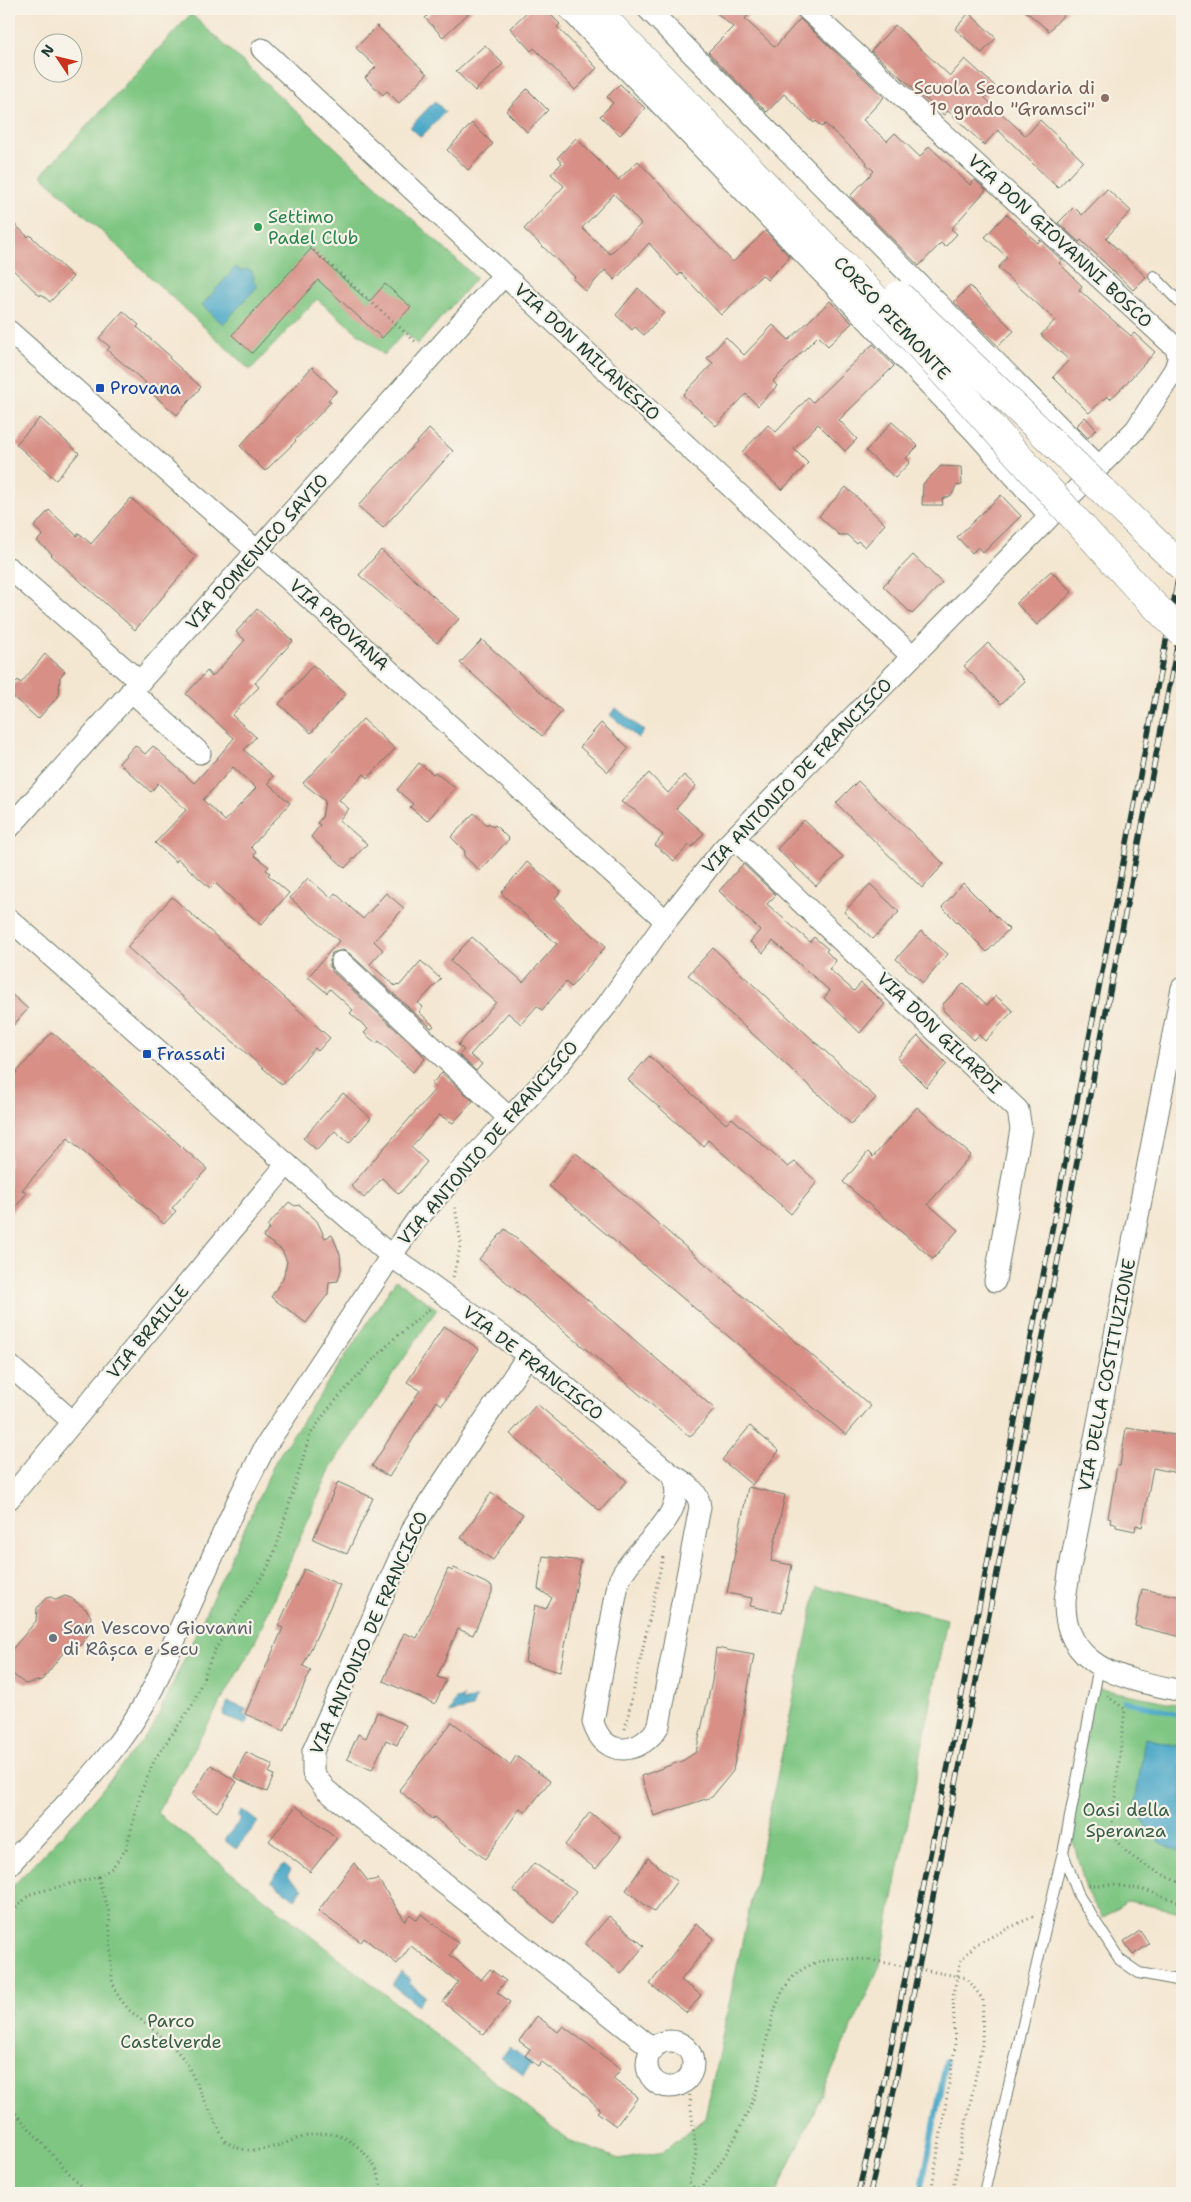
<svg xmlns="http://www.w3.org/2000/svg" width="1191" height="2202" viewBox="0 0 1191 2202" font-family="'Shantell Sans',sans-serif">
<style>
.green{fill:#7ec682;stroke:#4e825b}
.water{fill:#48a7c7;stroke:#34727e}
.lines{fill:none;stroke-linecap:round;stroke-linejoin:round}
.stream{stroke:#48a7c7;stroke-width:5.5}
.building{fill:#d78f86;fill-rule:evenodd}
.service-casing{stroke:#6a786b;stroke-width:12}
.minor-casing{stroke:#6a786b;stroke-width:23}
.secondary-casing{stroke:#6a786b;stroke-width:29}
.path{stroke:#6a786b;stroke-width:3;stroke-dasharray:1 4;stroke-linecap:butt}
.service{stroke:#fff;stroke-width:10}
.minor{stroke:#fff;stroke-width:21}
.secondary{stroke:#fff;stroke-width:28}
.rail-casing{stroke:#1f3d34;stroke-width:5.5}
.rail{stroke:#f7f3e8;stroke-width:4;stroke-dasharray:11;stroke-linecap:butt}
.secondary-bridge-casing{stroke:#6a786b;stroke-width:29;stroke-linecap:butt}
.path-bridge{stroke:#6a786b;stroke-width:3;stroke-dasharray:1 4;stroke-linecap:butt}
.secondary-bridge{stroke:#fff;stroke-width:28}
.education-dot{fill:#8d6e63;stroke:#f7f3e8;stroke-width:2}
.leisure-dot{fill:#2e9e5b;stroke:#f7f3e8;stroke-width:2}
.transit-dot{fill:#1a4fb4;stroke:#f7f3e8;stroke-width:2}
.worship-dot{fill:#6b7280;stroke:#f7f3e8;stroke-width:2}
.labels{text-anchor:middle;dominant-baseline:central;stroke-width:4.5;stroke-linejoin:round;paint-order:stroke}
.education-label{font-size:18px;fill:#785e54;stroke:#f7f3e8;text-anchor:end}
.leisure-label{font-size:18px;fill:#27864d;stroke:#f7f3e8;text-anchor:start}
.street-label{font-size:18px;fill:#1f3d34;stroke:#f7f3e8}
.transit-label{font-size:18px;fill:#164399;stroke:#f7f3e8;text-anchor:start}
.worship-label{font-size:18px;fill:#5b616d;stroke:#f7f3e8;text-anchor:start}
.park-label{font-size:18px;fill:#375f48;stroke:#f7f3e8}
</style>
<rect width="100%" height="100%" fill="#f7f3e8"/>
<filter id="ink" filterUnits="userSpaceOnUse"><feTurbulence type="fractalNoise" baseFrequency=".02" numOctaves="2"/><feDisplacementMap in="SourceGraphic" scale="10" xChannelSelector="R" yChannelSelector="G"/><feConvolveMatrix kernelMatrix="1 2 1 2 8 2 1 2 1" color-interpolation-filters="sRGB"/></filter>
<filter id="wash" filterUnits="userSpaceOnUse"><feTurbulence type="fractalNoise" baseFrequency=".0096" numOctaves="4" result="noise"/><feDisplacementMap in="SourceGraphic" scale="20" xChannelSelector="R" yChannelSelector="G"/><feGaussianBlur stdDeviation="1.12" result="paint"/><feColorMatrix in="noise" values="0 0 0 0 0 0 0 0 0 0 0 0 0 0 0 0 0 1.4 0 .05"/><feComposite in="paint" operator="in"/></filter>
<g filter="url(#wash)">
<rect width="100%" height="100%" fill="#f4e7d2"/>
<g class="green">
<path d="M191,14L476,278L418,344L405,332L384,355L317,299L250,370L41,175Z"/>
<path d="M396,1280L437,1309L331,1467L254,1644L157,1813L568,2140L619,2159L664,2151L705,2118L817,1587L947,1619L880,1965L777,2193H9V1890L80,1816L152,1729L276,1460Z"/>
<path d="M1096,1688L1182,1705V1912L1128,1901L1103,1918L1087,1893L1068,1822Z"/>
</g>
<g class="water">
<path d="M435,101L445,112L421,137L410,127Z"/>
<path d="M236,267L241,271L246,269L252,271L254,277L253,281L258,286L223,324L202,305Z"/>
<path d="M616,708L644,731L638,738L610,715Z"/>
<path d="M463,1697L461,1701L476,1698L472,1708L449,1713L456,1699Z"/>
<path d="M228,1702L246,1709L243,1715L249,1718L245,1725L223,1715Z"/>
<path d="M1145,1738L1182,1747V1853L1160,1842L1134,1810Z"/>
<path d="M242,1810L258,1822L236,1849L224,1840L241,1819L239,1815Z"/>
<path d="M284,1864L291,1870L287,1876L303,1888L295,1899L271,1881Z"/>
<path d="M401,1972L411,1980L409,1983L425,1996L418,2005L392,1985Z"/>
<path d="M510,2047L532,2064L523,2075L501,2058Z"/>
</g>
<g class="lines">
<g class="stream">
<path d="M1124,1701L1182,1715"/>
<path d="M921,2193L946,2061"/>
</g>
</g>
<g id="blocks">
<g class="building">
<path d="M434,9H473L443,37L425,18Z"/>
<path d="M530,9H545L560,24L557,27L597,68L575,90L534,48L531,51L510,28Z"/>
<path d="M712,9H753L745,19L775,47L800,19L884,97L863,120L887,141L895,133L920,157L929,146L970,185L975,180L986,190L951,229L957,234L945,247L941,243L919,266L850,196L874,171L866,164L867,162L825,124L822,127L816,121L814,123L784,94L767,112L708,52L733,27Z"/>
<path d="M1023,9H1069L1049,31Z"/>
<path d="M969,13L996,38L982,53L955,29Z"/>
<path d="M895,25L950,76L965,59L995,86L985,98L1026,136L1040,120L1083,161L1058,188L998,130L984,145L948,111L944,115L871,51Z"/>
<path d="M377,26L427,74L399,103L387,91L383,95L365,78L376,67L356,48Z"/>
<path d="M485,45L503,64L475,91L456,71Z"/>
<path d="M620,84L645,108L620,135L600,116L613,103L607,97Z"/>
<path d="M527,89L548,110L527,132L506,111Z"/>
<path d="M472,123L493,144L468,170L447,150Z"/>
<path d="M576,138L618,180L638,161L733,262L765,231L790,257L767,280L762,275L721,315L681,273L678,276L649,243L615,280L605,270L586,291L573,279L575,277L524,229L564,186L551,174L562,163L557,158ZM614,194L641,224L610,254L582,228Z"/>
<path d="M1107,189L1131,211L1106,238L1146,277L1133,290L1081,240L1079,242L1058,223L1074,207L1082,215Z"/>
<path d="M1006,214L1038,243L1040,240L1062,260L1059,263L1082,286L1079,290L1100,309L1131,336L1134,333L1155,352L1119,391L1110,399L1107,396L1089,413L1053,377L1069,360L1041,335L1055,320L998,268L1007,257L985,237Z"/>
<path d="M9,219L28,237L30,235L73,277L50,302L41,294L40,296L9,266Z"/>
<path d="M311,249L369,302L385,284L411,307L382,338L318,280L252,353L232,335Z"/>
<path d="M970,286L1014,331L998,346L954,302Z"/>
<path d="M638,288L664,313L644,335L635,327L632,330L616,315Z"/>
<path d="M830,301L852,323L828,346L818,336L773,381L777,386L758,406L746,394L716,426L683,395L713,363L707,358L726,337L744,355L773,325L789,340Z"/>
<path d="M123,311L139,325L137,327L170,356L169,358L201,387L177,415L143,386L146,383L107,350L110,347L99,338Z"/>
<path d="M873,344L894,366L839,420L857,439L845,451L818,424L794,449L808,463L782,490L742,452L768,425L776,432L808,398L813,402Z"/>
<path d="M312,367L337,391L328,400L331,402L295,440L296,441L265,471L240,446Z"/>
<path d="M1085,417L1096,429L1088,438L1076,426Z"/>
<path d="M40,418L79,453L56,480L16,444Z"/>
<path d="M892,422L918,446L906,458L910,462L895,478L866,451Z"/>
<path d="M429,429L453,451L383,528L358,506Z"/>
<path d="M941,466L961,467L962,485L956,486L952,495L942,499L943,505H922L923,484Z"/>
<path d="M846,487L885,524L865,547L858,541L856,543L847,535H839L819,516Z"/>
<path d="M1001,495L1021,516L983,553L978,547L972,553L957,537Z"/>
<path d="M131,498L196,557L135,630L51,555L52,554L37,541L43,535L34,527L49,510L77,536L79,533L91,544Z"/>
<path d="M381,550L459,619L437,643L359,575Z"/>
<path d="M913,555L942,583L912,614L883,586Z"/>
<path d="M1051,571L1072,592L1037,625L1016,603Z"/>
<path d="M257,609L293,641L255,683L259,687L232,715L256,737L244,750L273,776L268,783L290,803L251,847L256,852L254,855L269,867L266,870L270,873L268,875L289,893L261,925L215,883L210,888L178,859L176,862L155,843L186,810L158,783L151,792L119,763L135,745L145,754L153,746L194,783L218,757L234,738L186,694L207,671L212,677L245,640L236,632ZM233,767L256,788L225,821L203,800Z"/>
<path d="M482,640L562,711L542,736L460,663Z"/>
<path d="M988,643L1025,681L1001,704L964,666Z"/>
<path d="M45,654L65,671L60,677L59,695L38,719L9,693V690L18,680L21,683Z"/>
<path d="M313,665L346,694L311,733L279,704Z"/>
<path d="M363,719L395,749L368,778L364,774L339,800L349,809L339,820L367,844L345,868L311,837L320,825L317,823L322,817L325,801L303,783Z"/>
<path d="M601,723L629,748L608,772L580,747Z"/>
<path d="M419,763L433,774L435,772L455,788L427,821L410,807L413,804L397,790Z"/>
<path d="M649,773L668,793L684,775L696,786L676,809L704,833L692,847L689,845L674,861L655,845L663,835L636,811L621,802Z"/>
<path d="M858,781L944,864L922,888L836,803Z"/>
<path d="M474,813L487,825L489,823L493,827L495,825L509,839L480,871L464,856L465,851L451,837Z"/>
<path d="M804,820L843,857L816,886L777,849Z"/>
<path d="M527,862L561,891L555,898L574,919L606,946L571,987L566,982L542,1010L537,1006L521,1024L508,1013L470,1055L482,1064L476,1071L459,1055L464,1050L458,1045L496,1002L450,961L472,937L523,982L557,944L501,893Z"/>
<path d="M743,864L776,895L767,904L810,942L814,937L828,949L826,951L836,961L829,969L854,991L861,983L885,1004L860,1033L824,998L830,991L773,941L763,953L750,942L760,930L719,891Z"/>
<path d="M308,878L331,898L335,893L363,919L386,893L404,908L374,941L383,950L370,964L395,986L397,984L399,986L421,961L441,979L418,1003L423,1007L419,1012L434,1026L431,1028L349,953L343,950L332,953L329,965L332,971L420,1052L425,1059L413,1072L379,1041L377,1044L364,1033L368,1029L350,1013L353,1010L330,989L327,993L308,977L339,941L290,898Z"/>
<path d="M963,883L1009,929L987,952L942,907Z"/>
<path d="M870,884L899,912L873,939L844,912Z"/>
<path d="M172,897L330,1038L318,1051L315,1048L282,1085L127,947Z"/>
<path d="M921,931L948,954L923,983L896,959Z"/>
<path d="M713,948L876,1098L851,1124L688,975Z"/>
<path d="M964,983L987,1005L996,996L1013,1011L985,1041L979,1035L974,1040L943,1010V1004Z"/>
<path d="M9,992L28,1009L9,1030Z"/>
<path d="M52,1032L207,1169L172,1208L176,1211L164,1224L68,1138L22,1190L27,1193L9,1215V1081Z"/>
<path d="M918,1036L947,1064L926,1087L897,1058Z"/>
<path d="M649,1056L726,1124L732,1118L788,1167L795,1162L817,1182L791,1214L708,1140L703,1146L628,1080Z"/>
<path d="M442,1073L473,1101L453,1123L439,1115L411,1147L427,1162L399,1194L382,1178L364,1198L351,1186L436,1088L431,1084Z"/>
<path d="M343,1093L371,1118L349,1143L335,1131L317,1150L303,1138Z"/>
<path d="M917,1107L971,1155L928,1204L958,1230L933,1259L843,1182L868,1152L873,1157Z"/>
<path d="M576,1153L871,1406L846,1435L549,1186Z"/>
<path d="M289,1202L295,1206L300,1205L317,1221L325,1238L332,1235L340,1254L341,1269L338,1281L329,1282L328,1294L306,1323L271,1297L283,1278L287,1262L282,1250L263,1237L270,1228L267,1226Z"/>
<path d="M505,1229L715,1409L690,1437L479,1259Z"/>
<path d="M444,1326L479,1349L442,1405L437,1401L389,1477L372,1466L420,1390L407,1382Z"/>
<path d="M537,1404L627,1481L600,1511L510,1434Z"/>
<path d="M750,1426L779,1451L752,1485L722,1460Z"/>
<path d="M1126,1428L1182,1436V1474L1153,1468L1142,1527L1136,1525L1135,1531L1116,1527V1524L1110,1523L1111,1519L1108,1518L1117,1465L1120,1466Z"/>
<path d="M338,1482L373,1498L347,1554L313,1539Z"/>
<path d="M748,1487L785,1495L771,1561L792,1565L782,1613L750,1606L752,1598L727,1593Z"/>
<path d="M491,1493L523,1514L493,1560L461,1538Z"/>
<path d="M543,1556L581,1561L560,1672L525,1662L535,1605L546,1609L552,1598L538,1589Z"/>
<path d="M454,1568L492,1586V1592L473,1635L458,1629L437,1677L446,1680L435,1704L383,1681L404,1633L417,1638L448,1569L453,1571Z"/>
<path d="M304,1569L340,1585L303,1666L311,1670L284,1731L245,1714L283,1628L278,1626Z"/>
<path d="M1142,1589L1182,1597V1637L1135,1626Z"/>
<path d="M65,1596L71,1598L87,1610L91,1617L88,1626L90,1632L81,1645L70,1644L42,1680L25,1684L9,1671V1653L36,1621L37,1608L46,1598L51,1597L56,1600Z"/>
<path d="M716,1648L754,1655L733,1771L712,1797L654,1816L641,1776L684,1760L696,1752L712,1681Z"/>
<path d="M377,1712L406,1725L397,1745L386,1740L372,1770L347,1759L358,1734L366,1738Z"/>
<path d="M452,1722L510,1765L516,1756L550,1781L526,1812L520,1808L485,1859L434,1817L432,1819L399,1790Z"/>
<path d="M246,1752L273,1765L269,1773L274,1775L267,1792L234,1777Z"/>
<path d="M211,1765L237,1782L217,1812L192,1795Z"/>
<path d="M296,1806L337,1838L310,1872L269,1841Z"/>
<path d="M590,1812L621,1838L596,1869L565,1845Z"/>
<path d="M648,1858L677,1881L654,1912L626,1890Z"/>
<path d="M354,1863L368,1881L378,1879L405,1921L410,1914L417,1920L421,1914L458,1943L450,1955L481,1980L490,1969L506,1981L497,1992L510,2002L484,2035L443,2002L458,1982L411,1946L397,1964L364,1938L361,1942L318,1911Z"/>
<path d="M534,1863L576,1891L554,1923L513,1890Z"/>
<path d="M609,1916L644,1946L621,1974L585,1944Z"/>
<path d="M696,1924L714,1938L681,1980L701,1995L687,2013L650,1984Z"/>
<path d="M1140,1931L1149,1944L1133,1955L1124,1941Z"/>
<path d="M537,2016L558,2032L563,2026L621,2069L613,2079L638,2097L616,2126L597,2112L600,2109L578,2089L542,2062L538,2066L525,2056L530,2049L519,2041Z"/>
</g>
</g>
</g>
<g filter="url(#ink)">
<use href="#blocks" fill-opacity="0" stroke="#6a786b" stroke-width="1"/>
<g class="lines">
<defs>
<g id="service">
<path d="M1154,276L1182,305"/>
<path d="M1099,1666L1063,1853L1079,1896L1120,1960L1139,1973L1182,1981"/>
<path d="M984,2193L1062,1856"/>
</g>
<g id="minor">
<path d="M569,9L975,432L1050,516"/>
<path d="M648,9L1099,467"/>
<path d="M262,49L912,656"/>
<path d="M9,331L257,551L666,921"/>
<path d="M9,568L140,682"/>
<path d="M131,691L200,753"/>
<path d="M9,828L504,275"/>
<path d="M734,838L1018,1110L1021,1129L995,1281"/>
<path d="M9,919L391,1256L528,1355L672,1475C685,1482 699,1491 700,1507L659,1725C642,1755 604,1760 593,1722L618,1584C630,1547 692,1519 672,1475"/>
<path d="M341,962L508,1117"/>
<path d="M1182,988L1069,1573C1068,1583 1065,1594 1065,1604C1065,1671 1130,1680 1182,1691"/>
<path d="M528,1355L415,1524L313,1751V1773L326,1790L653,2049"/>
<path d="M9,1365L73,1422"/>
<path d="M9,1499L287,1164"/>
<path d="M9,1865C60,1809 118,1756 153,1688L239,1498L265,1447L391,1256L418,1218L450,1182L556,1068L607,1005L666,921L723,849L1136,429L1175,369L1179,356L1175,347L807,9"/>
<circle cx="670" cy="2064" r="23"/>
</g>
<path id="secondary" d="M595,9L885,308"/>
</defs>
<use href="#service" class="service-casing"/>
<use href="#minor" class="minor-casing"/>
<use href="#secondary" class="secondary-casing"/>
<g class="path">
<path d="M310,247L417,343"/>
<path d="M453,1277L461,1243L455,1207"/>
<path d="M1107,1696L1125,1709L1111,1833C1127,1860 1155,1870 1182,1884"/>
<path d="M625,1729L663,1557"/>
<path d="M98,1877L109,1912L112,1980L118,1996L129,2010L173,2046L186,2062L224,2140C271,2177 316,2098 366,2155C376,2167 382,2178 380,2193"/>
<path d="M1089,1885H1113L1142,1889L1182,1903"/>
<path d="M9,1906L13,1909"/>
<path d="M9,1915L30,1894L98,1877L112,1868L126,1849L141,1792L155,1759L193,1704L214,1651L268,1567L277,1545L310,1435L328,1409L368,1365L396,1337L431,1308"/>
<path d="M688,2080L696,2153L693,2172L688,2181L694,2188H700"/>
<path d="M9,2106L87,2193"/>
<path d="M696,2193C723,2165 743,2126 757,2089C761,2076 763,2061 765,2048C779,1980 795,1952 870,1960"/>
<path d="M931,2193L955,2048L953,1995L961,1960L976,1944L1034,1916"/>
<path d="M952,2193L982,2045L983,2000L967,1978"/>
</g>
<use href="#service" class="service"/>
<use href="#minor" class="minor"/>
<use href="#secondary" class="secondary"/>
<defs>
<g id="rail">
<path d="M858,2193L878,2112L948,1766L1182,559"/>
<path d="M870,2193L889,2114L959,1769L1182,621"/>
</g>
</defs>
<use href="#rail" class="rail-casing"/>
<use href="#rail" class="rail"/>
<defs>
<g id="secondary-bridge">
<path d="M899,295L1182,567"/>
<path d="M885,308L1142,593L1182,633"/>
</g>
</defs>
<use href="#secondary-bridge" class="secondary-bridge-casing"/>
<path class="path-bridge" d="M870,1960L967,1978"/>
<use href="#secondary-bridge" class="secondary-bridge"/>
</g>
</g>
<circle class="education-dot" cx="1105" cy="98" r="5"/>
<circle class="leisure-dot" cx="258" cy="227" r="5"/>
<g class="transit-dot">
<rect x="95" y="383" width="10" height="10" rx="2.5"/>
<rect x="142" y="1049" width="10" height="10" rx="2.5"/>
</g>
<circle class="worship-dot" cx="53" cy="1638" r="5"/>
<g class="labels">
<g class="education-label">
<text x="1095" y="88">Scuola Secondaria di<tspan x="1095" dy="21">1° grado "Gramsci"</tspan></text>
</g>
<g class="leisure-label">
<text x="268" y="217">Settimo<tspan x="268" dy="21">Padel Club</tspan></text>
</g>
<g class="street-label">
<text transform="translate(1060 241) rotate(43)">VIA DON GIOVANNI BOSCO</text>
<text transform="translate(892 318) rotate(47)">CORSO PIEMONTE</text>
<text transform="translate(587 352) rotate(43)">VIA DON MILANESIO</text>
<text transform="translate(257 552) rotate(-48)">VIA DOMENICO SAVIO</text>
<text transform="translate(339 625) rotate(42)">VIA PROVANA</text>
<text transform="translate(797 776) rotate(-46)">VIA ANTONIO DE FRANCISCO</text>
<text transform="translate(939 1033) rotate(44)">VIA DON GILARDI</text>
<text transform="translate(488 1143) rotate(-49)">VIA ANTONIO DE FRANCISCO</text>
<text transform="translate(148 1332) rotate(-50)">VIA BRAILLE</text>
<text transform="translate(533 1363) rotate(38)">VIA DE FRANCISCO</text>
<text transform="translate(1107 1375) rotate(-79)">VIA DELLA COSTITUZIONE</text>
<text transform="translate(369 1633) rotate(-66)">VIA ANTONIO DE FRANCISCO</text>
</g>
<g class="transit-label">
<text x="110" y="388">Provana</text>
<text x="157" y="1054">Frassati</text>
</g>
<g class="worship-label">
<text x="63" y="1628">San Vescovo Giovanni<tspan x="63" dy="21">di Râșca e Secu</tspan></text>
</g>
<g class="park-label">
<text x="1126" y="1810">Oasi della<tspan x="1126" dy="21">Speranza</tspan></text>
<text x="171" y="2021">Parco<tspan x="171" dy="21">Castelverde</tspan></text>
</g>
</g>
<rect width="1191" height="2202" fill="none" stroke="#f7f3e8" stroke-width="30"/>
<g transform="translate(58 58) rotate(305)"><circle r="24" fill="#f7f3e8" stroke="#a1aaa0"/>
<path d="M0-4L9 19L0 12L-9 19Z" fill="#c8321e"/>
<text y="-8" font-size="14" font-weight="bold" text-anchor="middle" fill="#1f3d34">N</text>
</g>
</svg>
